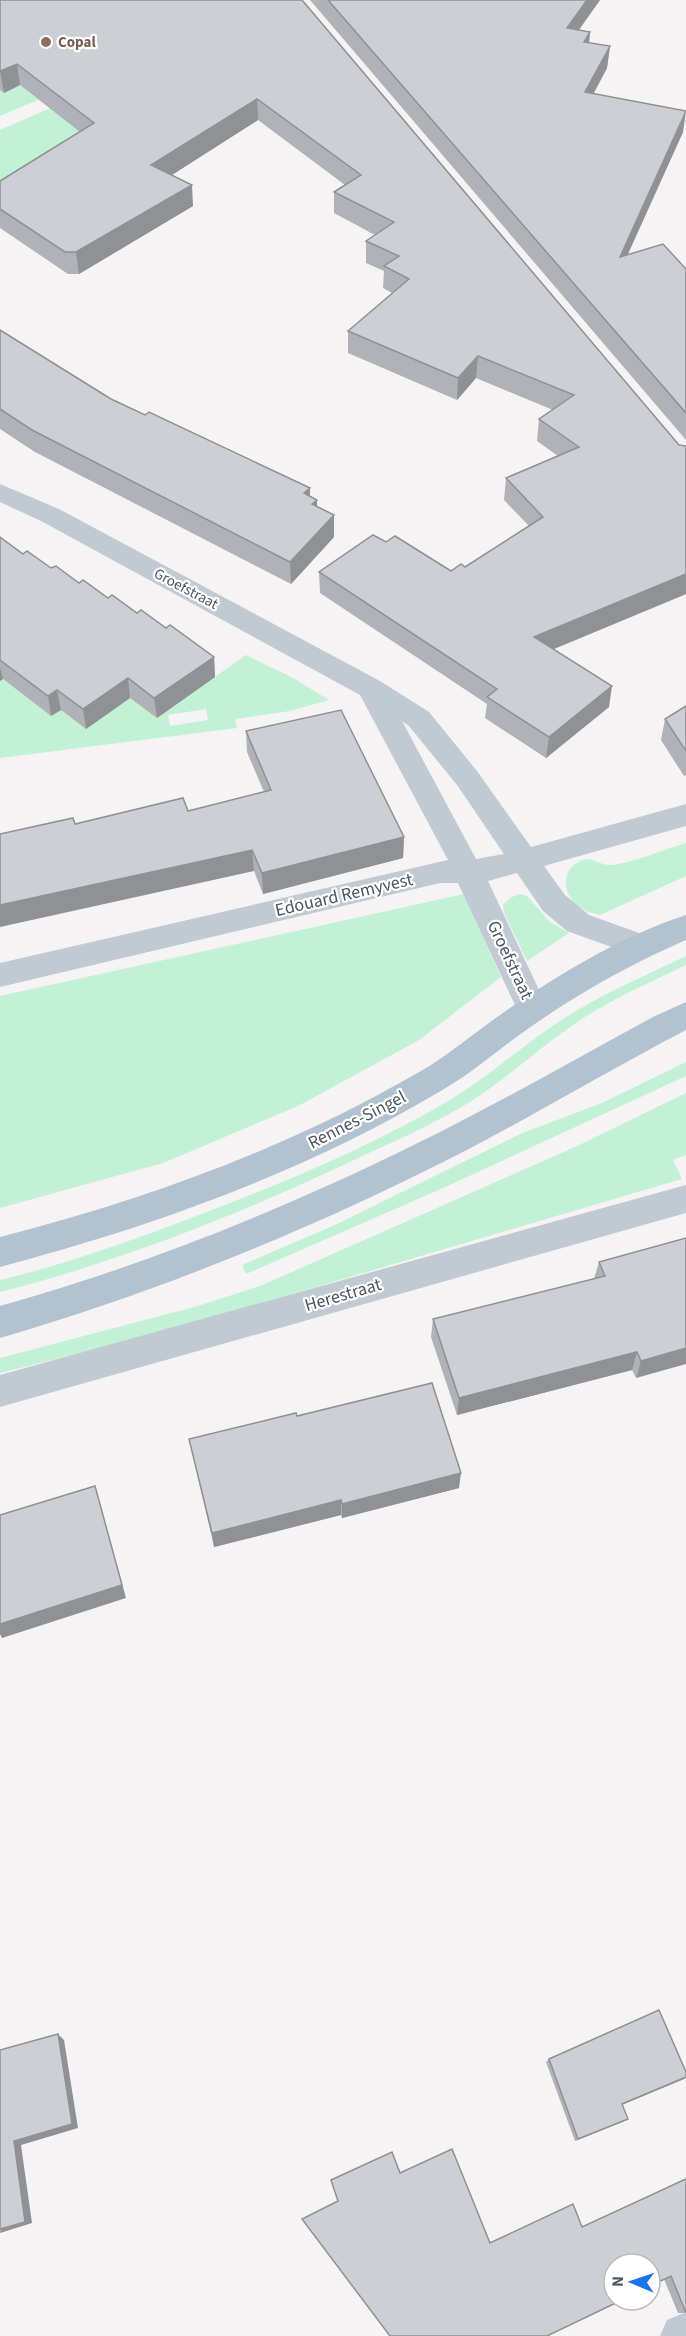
<svg xmlns="http://www.w3.org/2000/svg" width="686" height="2336" viewBox="0 0 686 2336" font-family="'Source Sans 3',sans-serif">
<style>
.green{fill:#c3f1d5;fill-rule:evenodd}
.lines{fill:none;stroke-linecap:round;stroke-linejoin:round}
.minor{fill:#c1cad2;fill-rule:evenodd}
.primary{fill:#b3c2d1;fill-rule:evenodd}
.wall{fill:#b0b2b7}
.shaded-wall{fill:#909195}
.building{fill:#cdcfd5;stroke:#909195;stroke-width:1.5}
.education-dot{fill:#8d6e63;stroke:#fff;stroke-width:2}
.labels{text-anchor:middle;dominant-baseline:central;stroke-width:4.5;stroke-linejoin:round;paint-order:stroke}
.far-education-label{font-size:15px;font-weight:bold;fill:#785e54;stroke:#fff;text-anchor:start}
.far-street-label{font-size:15px;fill:#4a5661;stroke:#fff}
.street-label{font-size:18px;fill:#4a5661;stroke:#fff}
</style>
<rect width="100%" height="100%" fill="#f5f3f3"/>
<g class="green">
<path d="M138,70L170,83L0,197V130Z"/>
<path d="M20,85L38,100L0,116V90L4,93Z"/>
<path d="M0,611L202,686L246,655L293,678L329,700L290,711L235,719L237,728L0,758V681L3,679L51,716L61,710L86,729ZM206,709L208,720L170,726L168,715Z"/>
<path d="M686,843V876L600,915C594,913 587,912 582,909C564,898 558,872 580,861C591,855 600,866 611,865C629,864 666,849 686,843Z"/>
<path d="M464,894L501,977L419,1040L300,1105L163,1163L0,1208V996Z"/>
<path d="M519,894L527,896L550,922L569,933L527,961L504,913L503,905L510,898Z"/>
<path d="M686,956V965C645,985 602,1003 566,1030C529,1056 496,1088 456,1110C423,1129 388,1144 354,1160C240,1214 122,1261 0,1292V1280C63,1265 125,1243 186,1220C276,1186 367,1149 450,1100C488,1077 521,1047 557,1023C597,996 643,977 686,956Z"/>
<path d="M686,1062V1076L441,1189L246,1274L242,1265L335,1225L520,1134L602,1103Z"/>
<path d="M686,1093V1155L673,1160L682,1179L160,1333L0,1373V1358L198,1306L260,1286L575,1147Z"/>
</g>
<g class="lines">
<g class="minor">
<path d="M0,484L59,509L380,681L429,712L477,771L531,847L686,804V826L544,866L565,895L589,915L653,938L657,946L653,954L642,958L567,931L543,911L517,873L488,881L548,1009L543,1018L532,1021L521,1018L458,883H440L0,987V963L448,860L360,695L41,521L0,502ZM402,721L409,726L457,785L504,854L476,859Z"/>
<path d="M686,1185V1213L0,1407V1375Z"/>
<path d="M686,2312V2336H660L667,2320Z"/>
</g>
<g class="primary">
<path d="M686,915V940C633,963 580,992 532,1026C502,1046 475,1071 444,1089C305,1172 155,1226 0,1267V1237C148,1199 288,1148 421,1071C452,1053 480,1028 510,1008C563,972 624,935 686,915Z"/>
<path d="M686,1002V1030C611,1069 538,1113 463,1152C314,1228 161,1291 0,1338V1306C154,1263 299,1203 442,1131C513,1095 583,1055 653,1017Z"/>
</g>
</g>
<g class="wall">
<path d="M0,0H302L679,445L686,446V594L554,649L609,707L546,758L485,718L487,704L320,593L319,572L386,542L451,571L465,567L529,526L504,500L506,478L558,456L537,441L539,419L553,410L476,378L457,400L348,353V331L392,293L383,288L384,271L366,263V241L375,235L334,213V192L345,185L258,120L172,175L193,206L79,274H68L0,228V181L80,132L20,85L4,93L0,90Z"/>
<path d="M310,0H600L579,30L590,32L589,43L610,46L607,68L593,93L683,132L628,254L686,269V440Z"/>
<path d="M0,330L111,399L310,496L317,506L334,515V537L291,584L35,452L0,429Z"/>
<path d="M0,537L23,554L166,628L214,657L215,677L157,718L130,698L86,729L61,710L51,716L3,679L0,681Z"/>
<path d="M686,706V775L684,776L661,740L665,719Z"/>
<path d="M246,731L404,837L403,858L263,894L254,871L75,824L188,811L264,792L247,752Z"/>
<path d="M686,1238L636,1378L632,1370L457,1415L431,1337L433,1319L594,1279L599,1262Z"/>
<path d="M297,1416L459,1488L342,1518L341,1515L214,1547L189,1439Z"/>
<path d="M549,2059L684,2079L623,2104L624,2121L575,2141L546,2062Z"/>
<path d="M400,2173L489,2243L582,2227L686,2178V2313H678L664,2279L614,2300L338,2202L331,2182V2180Z"/>
</g>
<g class="shaded-wall">
<path d="M587,0H600L565,49L567,28Z"/>
<path d="M590,32L588,54L584,42Z"/>
<path d="M610,46L607,68L583,114L585,92Z"/>
<path d="M17,64L20,85L4,93L0,71Z"/>
<path d="M257,99L258,120L153,187L151,165Z"/>
<path d="M686,112L683,132L617,278L620,257Z"/>
<path d="M192,185L193,206L79,274L76,252Z"/>
<path d="M478,356L476,378L457,400L458,378Z"/>
<path d="M310,488V510L304,493Z"/>
<path d="M317,500V522L312,504Z"/>
<path d="M334,515V537L291,584L290,562Z"/>
<path d="M686,574V594L532,658L534,637Z"/>
<path d="M214,657L215,677L157,718L154,698Z"/>
<path d="M0,667L3,679L0,681Z"/>
<path d="M128,678L130,698L86,729L83,709Z"/>
<path d="M612,686L609,707L546,758L549,737Z"/>
<path d="M57,690L61,710L51,716L48,696Z"/>
<path d="M404,837L403,858L263,894L262,873Z"/>
<path d="M252,850L254,871L0,927V905Z"/>
<path d="M686,1348V1364L636,1378L641,1361Z"/>
<path d="M637,1352L632,1370L457,1415L459,1398Z"/>
<path d="M461,1473L459,1488L342,1518V1504Z"/>
<path d="M99,1500L126,1598L2,1638L0,1634V1624Z"/>
<path d="M341,1500V1515L214,1547L212,1533Z"/>
<path d="M58,2034L64,2040L78,2128L21,2145L32,2223L0,2233L14,2141Z"/>
<path d="M686,2077L684,2079L619,2106L622,2104Z"/>
<path d="M628,2119L624,2121L575,2141L578,2139Z"/>
</g>
<g class="building">
<path d="M0,0H302L679,445L686,446V574L534,637L612,686L549,737L487,697L497,689L319,572L373,535L386,542L395,536L451,571L461,564L465,567L543,517L506,478L579,447L539,419L574,395L478,356L458,378L348,331L409,279L384,266L399,256L366,241L394,222L334,192L361,175L257,99L151,165L192,185L76,252H65L0,209V181L94,123L17,64L0,71Z"/>
<path d="M328,0H587L567,28L590,32L584,42L610,46L585,92L686,111L620,257L663,244L686,269V413Z"/>
<path d="M0,330L111,399L145,415L149,412L310,488L304,493L317,500L312,504L334,515L290,562L32,430L0,409Z"/>
<path d="M0,537L23,554L27,551L51,568L56,566L79,583L83,580L108,598L112,595L137,613L141,610L166,628L170,625L214,657L154,698L128,678L83,709L57,690L48,696L0,660Z"/>
<path d="M686,706V751L665,719Z"/>
<path d="M341,710L404,837L262,873L252,850L0,905V834L73,818L75,824L183,798L188,811L271,790L246,731Z"/>
<path d="M686,1238V1348L641,1361L637,1352L459,1398L433,1319L605,1276L599,1262Z"/>
<path d="M432,1383L461,1473L342,1504L341,1500L212,1533L189,1439L296,1413L297,1416Z"/>
<path d="M95,1486L122,1585L0,1624V1515Z"/>
<path d="M659,2010L686,2072V2077L622,2104L628,2119L578,2139L549,2059Z"/>
<path d="M58,2034L72,2124L14,2141L25,2222L0,2229V2050Z"/>
<path d="M452,2149L490,2243L573,2204L582,2227L686,2179V2313L671,2276L650,2286V2264H614V2300H622L547,2336H390L302,2219L338,2201L331,2180L392,2152L400,2173Z"/>
</g>
<circle class="education-dot" cx="46" cy="42" r="6"/>
<g class="labels">
<g class="far-education-label">
<text x="58" y="42">Copal</text>
</g>
<g class="far-street-label">
<text transform="translate(186 589) rotate(28)">Groefstraat</text>
</g>
<g class="street-label">
<text transform="translate(344 895) rotate(-13)">Edouard Remyvest</text>
<text transform="translate(510 960) rotate(65)">Groefstraat</text>
<text transform="translate(357 1120) rotate(-27)">Rennes-Singel</text>
<text transform="translate(343 1295) rotate(-16)">Herestraat</text>
</g>
</g>
<g transform="translate(632 2282) rotate(272)"><circle r="28" fill="#ffffff" stroke="#b7bbc0" stroke-width="1.5"/>
<path d="M0-4.5L10 22L0 15L-10 22Z" fill="#1a73e8"/>
<text y="-9" font-size="16" font-weight="bold" text-anchor="middle" fill="#4a5661">N</text>
</g>
</svg>
